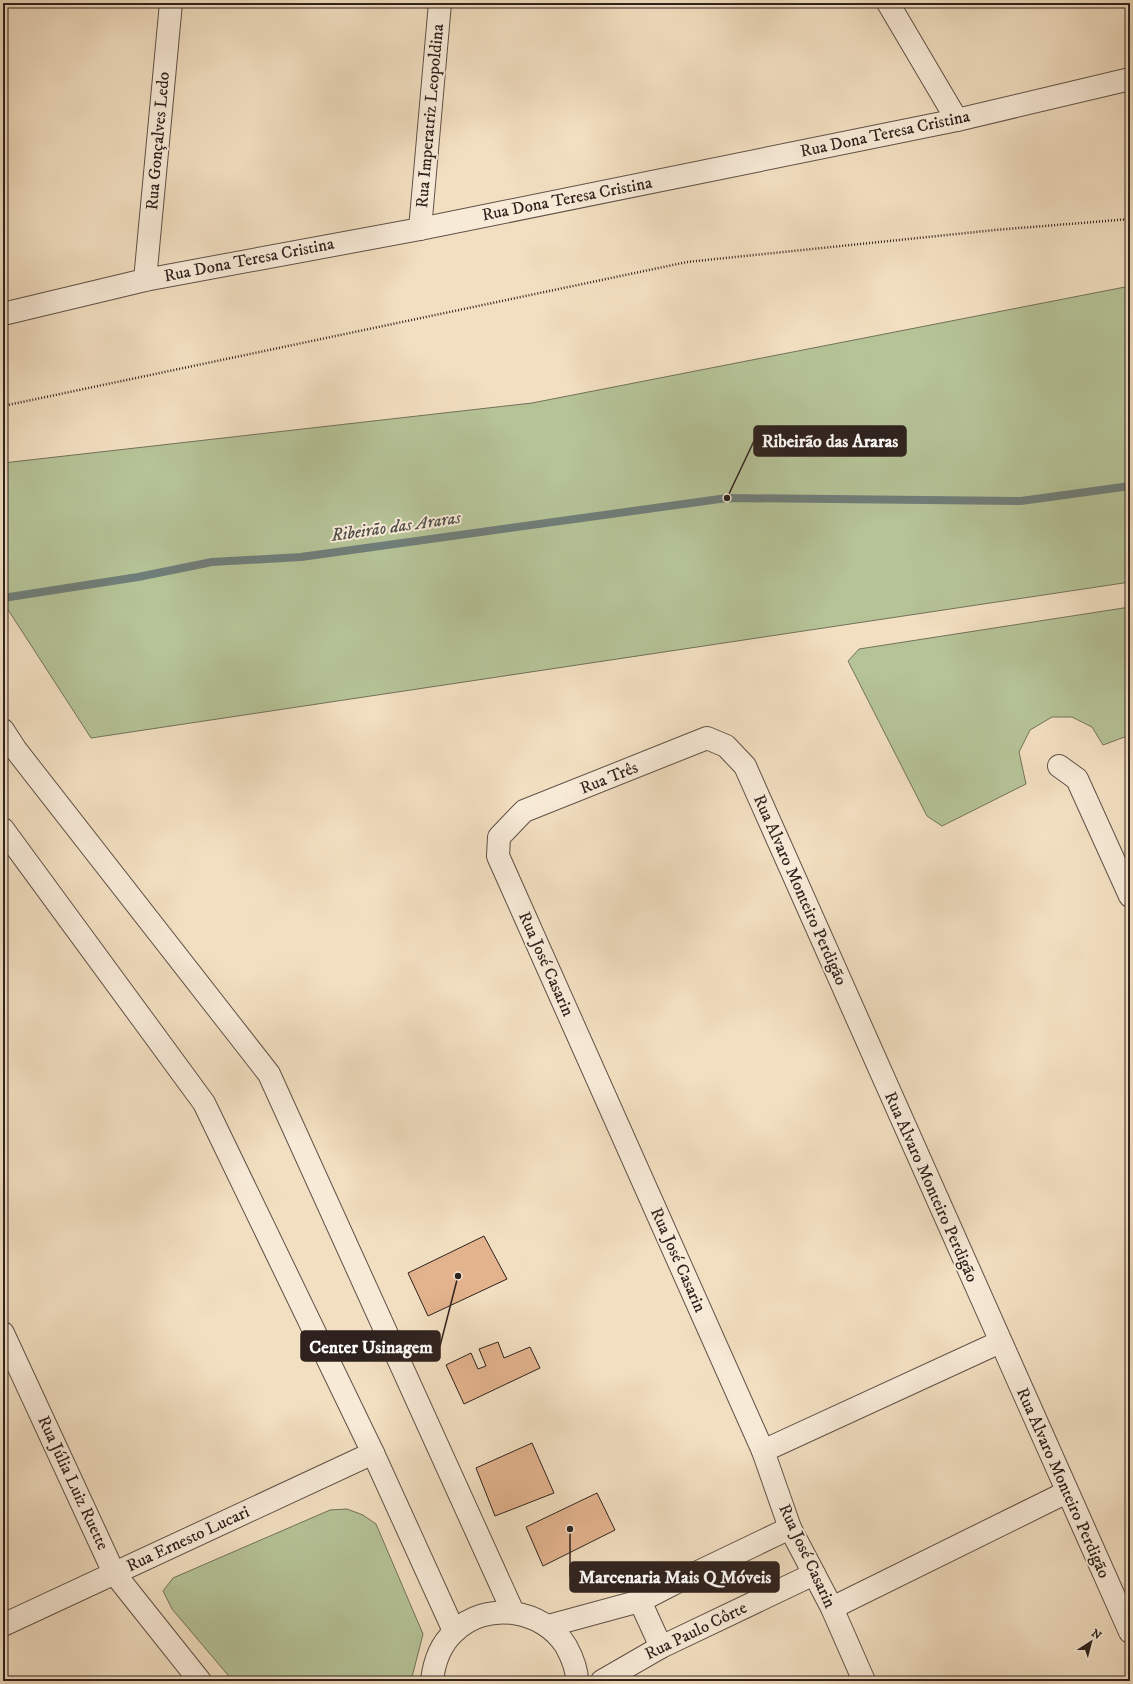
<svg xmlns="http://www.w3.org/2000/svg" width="1133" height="1684" viewBox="0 0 1133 1684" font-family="'IM FELL DW Pica',serif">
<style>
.green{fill:#b5c397;stroke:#72725a}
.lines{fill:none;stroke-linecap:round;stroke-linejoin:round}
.stream{stroke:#707e79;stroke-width:8}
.building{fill:#e3b38e;stroke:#2f221e}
.minor-casing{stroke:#605147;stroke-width:24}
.path{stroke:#2f221e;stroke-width:2.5;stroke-dasharray:1 2;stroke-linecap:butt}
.minor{stroke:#f7ead7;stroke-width:22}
.labels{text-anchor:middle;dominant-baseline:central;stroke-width:4;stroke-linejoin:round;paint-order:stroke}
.street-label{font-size:17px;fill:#2f221e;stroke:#f7ead7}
.water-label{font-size:18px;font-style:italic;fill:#4f504b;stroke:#f7ead7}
.leader{fill:none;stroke:#2f221e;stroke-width:1.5}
.callout-dot{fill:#2f221e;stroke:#f7ead7;stroke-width:1.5}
.callout{fill:#2f221e;stroke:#2f221e;stroke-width:1.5}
.callout-label{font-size:18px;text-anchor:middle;font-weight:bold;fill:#fff}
</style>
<rect width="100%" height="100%" fill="#f2dfc1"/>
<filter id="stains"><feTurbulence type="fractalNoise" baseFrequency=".005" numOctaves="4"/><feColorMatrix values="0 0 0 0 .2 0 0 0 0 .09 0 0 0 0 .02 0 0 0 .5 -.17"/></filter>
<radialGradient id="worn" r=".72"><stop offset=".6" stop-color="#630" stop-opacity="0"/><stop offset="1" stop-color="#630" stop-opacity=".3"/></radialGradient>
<g class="green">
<path d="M1130,286V582L91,738L3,602V463L532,403Z"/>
<path d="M1130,607V735L1103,745L1092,727L1072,717H1052L1030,730L1019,752L1026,784L942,826L927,816L848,661L859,649Z"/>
<path d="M347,1509L363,1515L376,1524L423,1634L411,1681H233L172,1609L163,1591L173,1578L330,1510Z"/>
</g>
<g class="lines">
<path class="stream" d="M3,598L138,577L212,562L301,557L727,498L1021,501L1130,486"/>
</g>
<g class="building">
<path d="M484,1236L507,1279L428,1316L408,1273Z"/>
<path d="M498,1342L504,1358L530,1347L540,1368L464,1404L446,1365L471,1353L478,1369L486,1366L479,1349Z"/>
<path d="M532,1443L554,1493L495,1516L476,1468Z"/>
<path d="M597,1493L615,1530L543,1566L526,1527Z"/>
</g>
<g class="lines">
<defs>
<g id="minor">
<path d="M888,3L957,120"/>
<path d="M420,229L440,3"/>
<path d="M145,280L171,3"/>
<path d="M3,314L145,280L420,229L957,120L1130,79"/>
<path d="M3,730L16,750L269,1074L513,1612"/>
<path d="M1059,766L1077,779L1130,896"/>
<path d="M3,829L204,1103L373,1453L454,1631"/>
<path d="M3,1333L114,1573L200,1681"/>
<path d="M763,1451L1000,1342"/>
<path d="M640,1601L661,1647"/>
<path d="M832,1608L1067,1492"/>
<path d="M3,1625L373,1453"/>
<path d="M548,1626L640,1601L673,1584L790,1528"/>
<path d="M432,1681C434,1662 440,1645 454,1632C486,1600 543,1609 566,1646C572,1657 577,1669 577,1681"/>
<path d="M602,1681L661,1647L814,1574"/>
<path d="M864,1681L832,1608L790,1528L763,1451L498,856L499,837L524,811L707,738L726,746L745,766L1130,1632"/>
</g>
</defs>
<use href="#minor" class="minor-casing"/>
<path class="path" d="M3,406L687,262L995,230L1130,219"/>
<use href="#minor" class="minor"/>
</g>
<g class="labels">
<g class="street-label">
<text transform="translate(430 116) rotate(-85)">Rua Imperatriz Leopoldina</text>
<text transform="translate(885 134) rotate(-12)">Rua Dona Teresa Cristina</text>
<text transform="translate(158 141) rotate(-85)">Rua Gonçalves Ledo</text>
<text transform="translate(567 199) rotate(-11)">Rua Dona Teresa Cristina</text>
<text transform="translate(249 260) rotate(-11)">Rua Dona Teresa Cristina</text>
<text transform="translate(609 778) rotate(-22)">Rua Três</text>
<text transform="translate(800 890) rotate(66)">Rua Alvaro Monteiro Perdigão</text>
<text transform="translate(546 964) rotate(66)">Rua José Casarin</text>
<text transform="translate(931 1187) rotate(66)">Rua Alvaro Monteiro Perdigão</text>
<text transform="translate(678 1260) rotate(66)">Rua José Casarin</text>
<text transform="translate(73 1483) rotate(65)">Rua Júlia Luiz Ruette</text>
<text transform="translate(1063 1483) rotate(66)">Rua Alvaro Monteiro Perdigão</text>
<text transform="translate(188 1539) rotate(-25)">Rua Ernesto Lucari</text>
<text transform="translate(807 1556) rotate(65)">Rua José Casarin</text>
<text transform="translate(696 1631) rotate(-26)">Rua Paulo Côrte</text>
</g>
<g class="water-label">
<text transform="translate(396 527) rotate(-8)">Ribeirão das Araras</text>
</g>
</g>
<path class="leader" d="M727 498L754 441M458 1276L440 1346M570 1529L570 1577"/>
<g class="callout-dot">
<circle cx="727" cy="498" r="4"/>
<circle cx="458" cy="1276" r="4"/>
<circle cx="570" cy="1529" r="4"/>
</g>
<g class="callout">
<rect x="754" y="426" width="152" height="30" rx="4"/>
<rect x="301" y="1331" width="139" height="30" rx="4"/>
<rect x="570" y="1562" width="209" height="30" rx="4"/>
</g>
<g class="callout-label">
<text x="830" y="447">Ribeirão das Araras</text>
<text x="371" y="1353">Center Usinagem</text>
<text x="675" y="1583">Marcenaria Mais Q Móveis</text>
</g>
<rect width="1133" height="1684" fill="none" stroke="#f2dfc1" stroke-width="16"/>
<rect x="4" y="4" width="1125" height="1676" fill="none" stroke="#2f221e" stroke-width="2"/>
<rect x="8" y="8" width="1117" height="1668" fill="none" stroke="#2f221e"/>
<g transform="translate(1091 1642) rotate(36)" stroke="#f7ead7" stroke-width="3" paint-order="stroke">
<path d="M0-3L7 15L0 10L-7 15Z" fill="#2f221e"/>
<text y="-6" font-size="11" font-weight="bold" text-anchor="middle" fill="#2f221e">N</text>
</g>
<rect width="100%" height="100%" filter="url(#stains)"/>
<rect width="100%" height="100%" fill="url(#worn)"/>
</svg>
